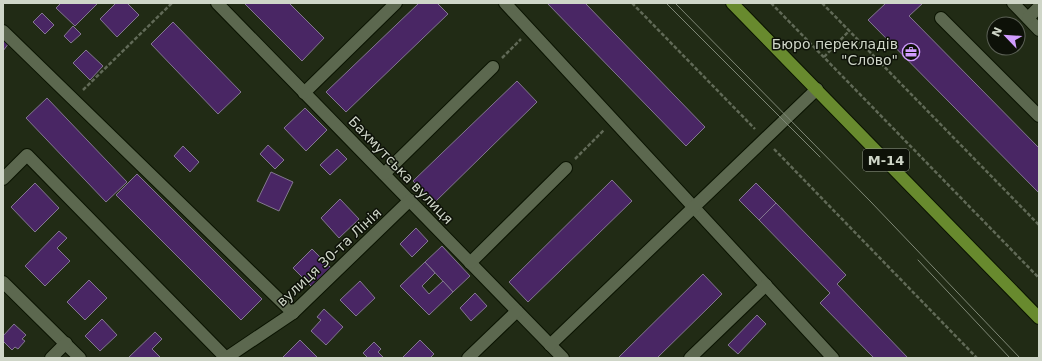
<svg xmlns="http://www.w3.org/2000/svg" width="1042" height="361" viewBox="0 0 1042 361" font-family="'DejaVu Sans',sans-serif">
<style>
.building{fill:#492664;stroke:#837790}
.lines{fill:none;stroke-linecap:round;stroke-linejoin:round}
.minor-casing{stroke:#0a1301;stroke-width:14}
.major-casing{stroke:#0a1301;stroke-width:14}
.path{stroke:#616a57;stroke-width:2.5;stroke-dasharray:4 2;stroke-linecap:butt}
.minor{stroke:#5c684f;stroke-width:12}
.major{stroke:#688a2e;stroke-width:12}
.tram{stroke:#7f8876;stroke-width:1}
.labels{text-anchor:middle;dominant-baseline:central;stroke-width:3;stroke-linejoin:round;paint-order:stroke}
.shield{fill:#0d1108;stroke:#959b8e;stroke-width:1}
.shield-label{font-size:13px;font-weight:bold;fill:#cfd6c8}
.poi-label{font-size:14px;fill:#cfd6c8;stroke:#0d1108;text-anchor:end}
.street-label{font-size:14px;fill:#cfd6c8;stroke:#0d1108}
</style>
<rect width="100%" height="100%" fill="#212b15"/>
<g class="building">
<path d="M61,3H98L75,26L56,8Z"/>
<path d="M116,3H127L139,15L117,37L100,19Z"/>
<path d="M244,3H289L324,38L302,61Z"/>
<path d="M419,3H437L448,14L346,112L326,92Z"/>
<path d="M547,3H585L705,127L686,146Z"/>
<path d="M886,3H923L909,16L1039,148V193L868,20Z"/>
<path d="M42,13L54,25L45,34L33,22Z"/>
<path d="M173,22L241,92L218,114L151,44Z"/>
<path d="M73,26L81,34L71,43L64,36Z"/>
<path d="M3,38L9,43L3,51Z"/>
<path d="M86,50L103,66L90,80L73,63Z"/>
<path d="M517,81L537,102L434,203L413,181Z"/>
<path d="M47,98L127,182L106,202L26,118Z"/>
<path d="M305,108L327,130L306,151L284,128Z"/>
<path d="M268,145L284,160L275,169L260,154Z"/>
<path d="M183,146L199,162L190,172L174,156Z"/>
<path d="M337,149L347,159L330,175L320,165Z"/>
<path d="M271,172L293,182L279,211L257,201Z"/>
<path d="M137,174L262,299L241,320L116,195Z"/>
<path d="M612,180L632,201L528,302L509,282Z"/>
<path d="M35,183L59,208L35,232L11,207Z"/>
<path d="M756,183L776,203L759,220L739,200Z"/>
<path d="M340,199L359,219L339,238L321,218Z"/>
<path d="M776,203L846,275L837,284L908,358H874L820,303L830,293L759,220Z"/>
<path d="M416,228L428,241L412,257L400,244Z"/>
<path d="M59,231L67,238L57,248L70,261L45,286L25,266Z"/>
<path d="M442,246L470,276L453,292L425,262Z"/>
<path d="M312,249L331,268L312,287L293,268Z"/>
<path d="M425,262L435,273L422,286L429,294L443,281L453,292L429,315L400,286Z"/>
<path d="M703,274L722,294L710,306L657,358H618Z"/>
<path d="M89,280L107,298L85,320L67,302Z"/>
<path d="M360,281L375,298L356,316L340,300Z"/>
<path d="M475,293L487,306L471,321L460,308Z"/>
<path d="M324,309L343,327L326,345L311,331L321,320L317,317Z"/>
<path d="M757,315L766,324L738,354L728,345Z"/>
<path d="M102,319L117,335L100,351L85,336Z"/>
<path d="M14,324L26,335L22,339L25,341L18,349L15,347L12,350L3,341V336Z"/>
<path d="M155,332L162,339L152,349L161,358H128Z"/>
<path d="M300,340L318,358H282Z"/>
<path d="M420,340L434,354L430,358H402Z"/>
<path d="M374,342L381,349L378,352L384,358H368L363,353Z"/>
</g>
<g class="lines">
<defs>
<g id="minor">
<path d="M217,3L563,358"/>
<path d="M505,3L833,358"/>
<path d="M1013,3L1039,30"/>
<path d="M941,18L1039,116"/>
<path d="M1028,18L1039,7"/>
<path d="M3,31L293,313"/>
<path d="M304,93L396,3"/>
<path d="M384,174L493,67"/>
<path d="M3,179L27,155L226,358"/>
<path d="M470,263L566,168"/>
<path d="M3,282L80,358"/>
<path d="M550,345L817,89"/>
<path d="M51,358L66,343"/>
<path d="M226,358L293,313L410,200"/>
<path d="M468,358L517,311"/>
<path d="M690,358L766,285"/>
</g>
<path id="major" d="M732,3L1039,318"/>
</defs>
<use href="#minor" class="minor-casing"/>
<use href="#major" class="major-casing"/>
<g class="path">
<path d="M632,3L755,129"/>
<path d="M771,3L1039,278"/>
<path d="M822,3L1039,225"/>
<path d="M824,57L849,31"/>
<path d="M502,58L521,39"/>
<path d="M83,90L172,3"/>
<path d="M774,149L977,358"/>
<path d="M575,159L604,130"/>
</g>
<use href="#minor" class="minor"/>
<use href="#major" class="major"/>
<g class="tram">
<path d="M666,3L820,157"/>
<path d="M675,3L871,202L1020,358"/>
<path d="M918,260L1010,358"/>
</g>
</g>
<defs>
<symbol id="office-ring" viewBox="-11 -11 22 22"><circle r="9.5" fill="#0d1108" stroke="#d19dfe" stroke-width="1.5"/><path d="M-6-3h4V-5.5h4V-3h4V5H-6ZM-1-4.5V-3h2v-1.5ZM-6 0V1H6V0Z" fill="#d19dfe"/></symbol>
</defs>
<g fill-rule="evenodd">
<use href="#office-ring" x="901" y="42" width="20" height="20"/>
</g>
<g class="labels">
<rect class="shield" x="863" y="149" width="46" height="22" rx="3"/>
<g class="shield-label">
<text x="886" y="160">М-14</text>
</g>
<g class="poi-label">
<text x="898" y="44">Бюро перекладів<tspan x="898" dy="16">"Слово"</tspan></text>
</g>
<g class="street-label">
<text transform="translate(401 170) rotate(46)">Бахмутська вулиця</text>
<text transform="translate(329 257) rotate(-43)">вулиця 30-та Лінія</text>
</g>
</g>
<rect width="1042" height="361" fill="none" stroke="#cfd6c8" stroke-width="8"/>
<g transform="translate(1006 36) rotate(295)"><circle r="19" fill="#0d1108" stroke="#5b6055"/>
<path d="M0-3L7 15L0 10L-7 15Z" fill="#d19dfe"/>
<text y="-6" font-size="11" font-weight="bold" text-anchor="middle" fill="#cfd6c8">N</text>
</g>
</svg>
